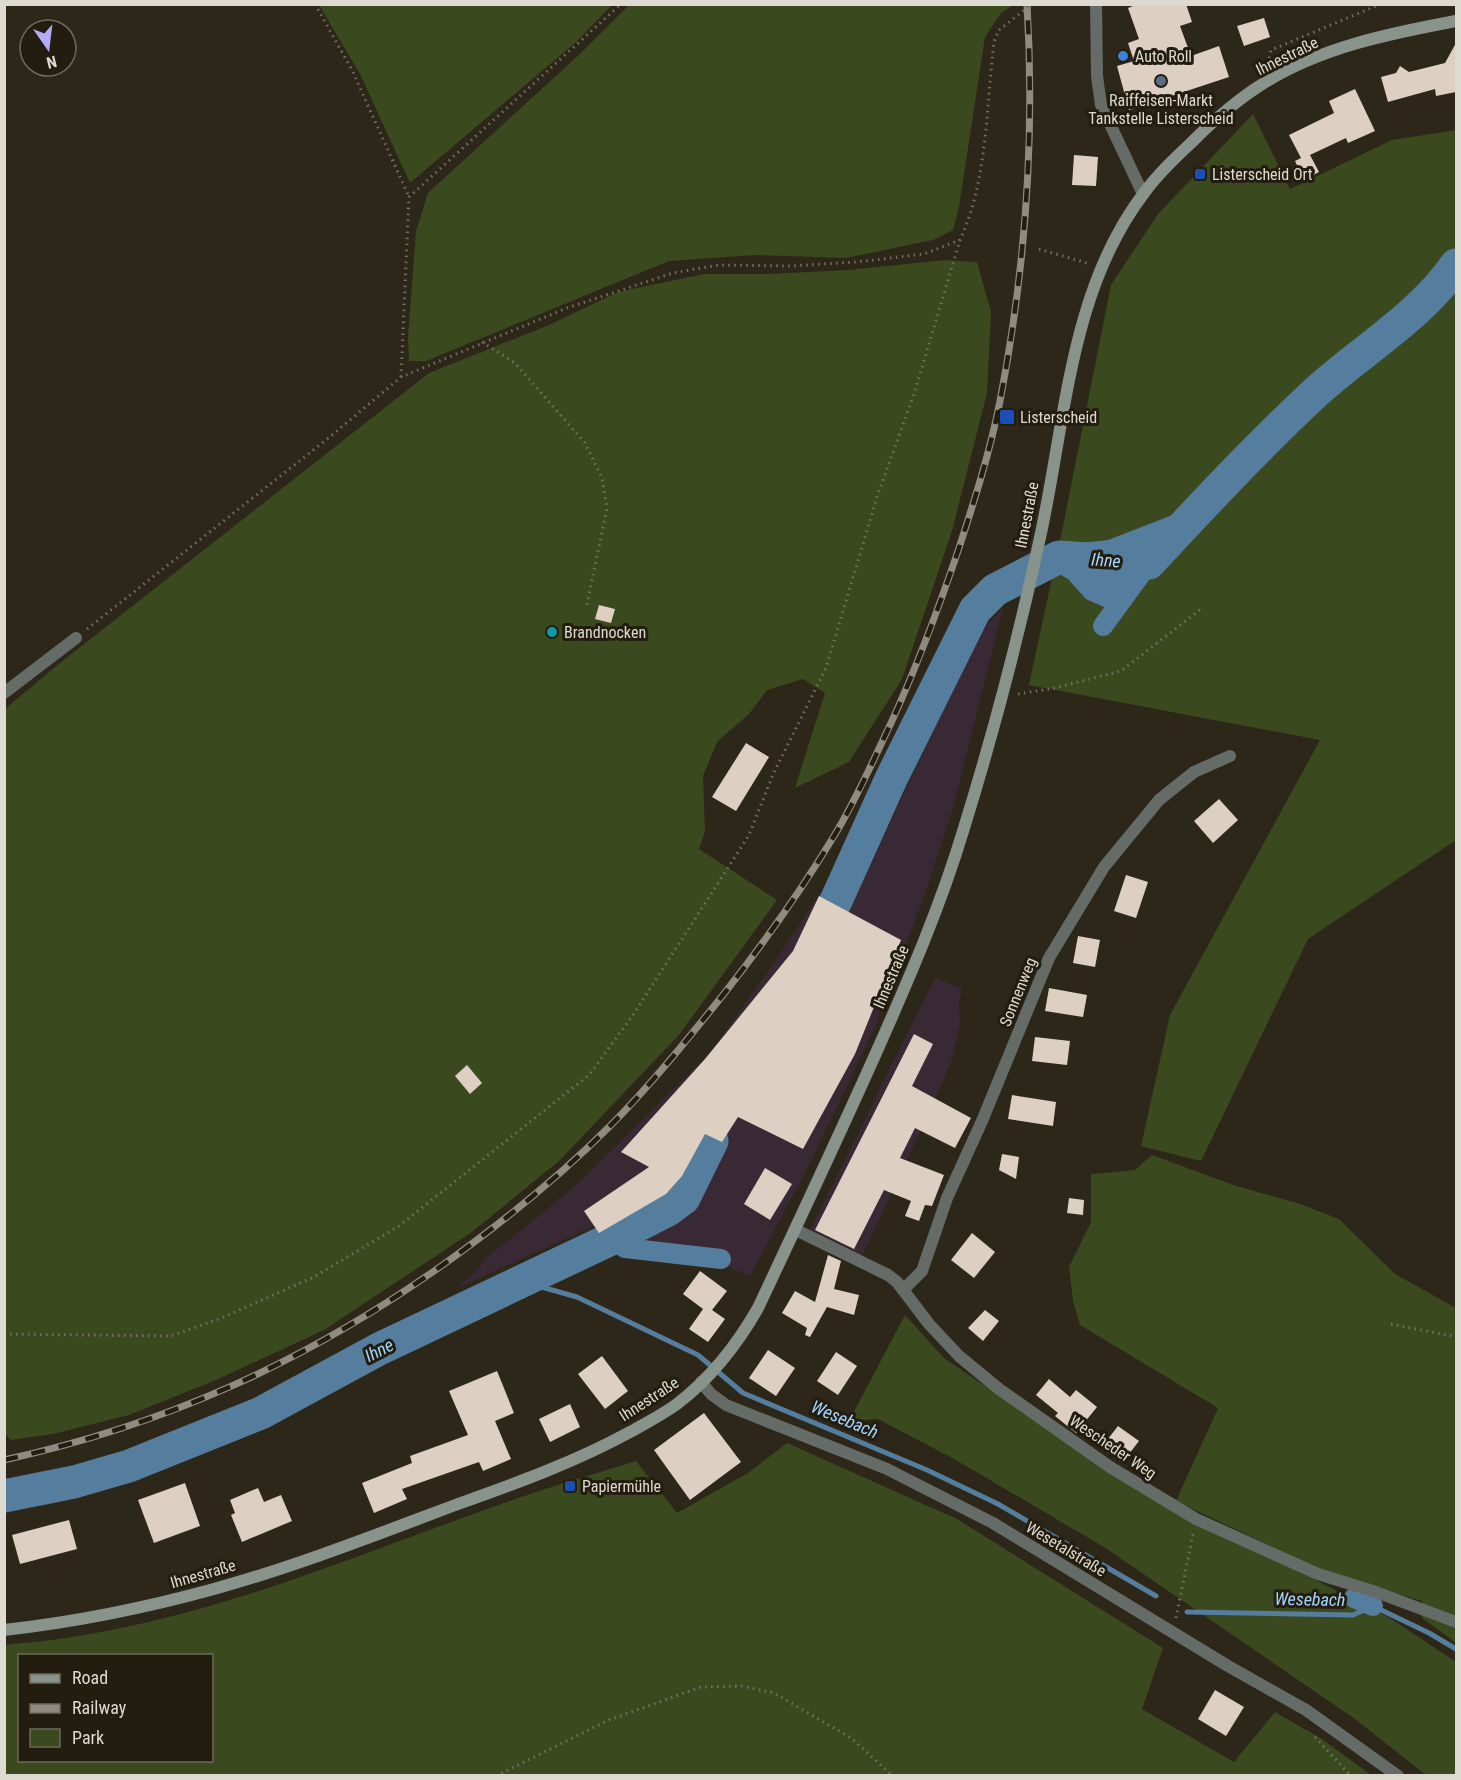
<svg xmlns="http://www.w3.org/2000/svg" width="1461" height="1780" viewBox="0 0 1461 1780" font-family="'Roboto Condensed',sans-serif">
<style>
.industrial{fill:#392935}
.green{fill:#3b491f;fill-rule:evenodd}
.water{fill:#557d9d}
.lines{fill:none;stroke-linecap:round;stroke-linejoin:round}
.stream{stroke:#557d9d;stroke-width:5}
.canal{stroke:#557d9d;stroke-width:20}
.river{stroke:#557d9d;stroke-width:33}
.building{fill:#ddcfc1}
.path{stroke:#757064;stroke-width:3;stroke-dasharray:1.5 4.5;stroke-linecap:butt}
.street{stroke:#656c67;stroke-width:12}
.secondary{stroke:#88938b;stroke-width:12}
.rail-casing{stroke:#8f8b80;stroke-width:7}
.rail{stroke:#231d10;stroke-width:4.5;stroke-dasharray:14;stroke-linecap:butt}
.path-bridge{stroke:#757064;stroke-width:3;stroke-dasharray:1.5 4.5;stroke-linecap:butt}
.shop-dot{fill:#3f7fe0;stroke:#231d10;stroke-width:2}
.service-dot{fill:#5c6f8a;stroke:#231d10;stroke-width:2}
.transit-dot{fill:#1a4fb4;stroke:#231d10;stroke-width:2}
.culture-dot{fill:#0f9aa8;stroke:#231d10;stroke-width:2}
.labels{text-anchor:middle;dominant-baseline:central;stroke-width:6;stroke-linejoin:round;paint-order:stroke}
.poi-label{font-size:16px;fill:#dddad1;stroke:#231d10;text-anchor:start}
.street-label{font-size:16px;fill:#dddad1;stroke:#231d10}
.water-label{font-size:18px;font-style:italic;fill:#a3d6ff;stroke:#231d10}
</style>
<rect width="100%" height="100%" fill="#2d2719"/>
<g class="industrial">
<path d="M1003,608L953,808L925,894L873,1031L805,1173L750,1276L722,1265V1254L631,1242L615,1224L599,1233L594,1226L457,1288L478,1269L485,1259L574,1187L710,1053L774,963L827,882L858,891L974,645L984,627Z"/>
<path d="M935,978L962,988L959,1003L960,1024L952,1059L932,1107L862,1256L810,1230Z"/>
</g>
<g class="green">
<path d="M630,4L1013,5L1001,13L985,37L959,207L953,230L933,240L846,258L756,255L669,261L426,361H409L408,337L416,231L428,193L580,54Z"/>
<path d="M319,5H612L576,42L410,183L360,74Z"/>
<path d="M1253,114L1290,189L1392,140L1456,130V840L1308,939L1201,1161L1141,1146L1170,1015L1320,740L1029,685L1062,531L1111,285L1158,214Z"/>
<path d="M945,260L977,262L991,312L987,393L952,531L902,679L849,762L795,788L825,693L803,679L767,690L749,714L717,742L703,776L705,831L699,849L777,900L679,1035L559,1161L472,1232L324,1330L216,1380L129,1415L53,1434L11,1440L5,1434V709L60,663L429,373L549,325L618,292L704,274H768L848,270Z"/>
<path d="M1152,1155L1236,1186L1297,1203L1339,1219L1395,1274L1456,1308V1643L1422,1618V1601L1326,1572L1176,1501L1218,1408L1080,1325L1073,1301L1069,1267L1091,1222V1174L1135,1170Z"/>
<path d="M905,1315L944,1358L1129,1484L1390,1618L1456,1662V1775H1426L1355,1719L1104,1547L954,1459L878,1419L849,1421Z"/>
<path d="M787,1443L957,1519L1163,1648L1142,1709L1234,1762L1275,1712L1322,1739L1371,1775H5V1645C27,1642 50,1641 72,1637C224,1614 366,1551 510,1501C552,1486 594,1474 636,1461L677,1513L748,1473ZM20,1656H212V1760H20Z"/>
</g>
<path class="water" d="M1170,516L1171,522L1168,528L1137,562L1106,608L1086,599L1068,579L1056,572L1062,545L1108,540Z"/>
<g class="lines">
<g class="stream">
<path d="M520,1281L577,1297L698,1355L743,1393L927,1470L998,1504L1156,1596"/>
<path d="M1187,1612L1353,1615L1373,1606L1429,1633L1456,1649"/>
</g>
<g class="canal">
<path d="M1103,626L1149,563"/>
<path d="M611,1239L625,1248L721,1259"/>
<path d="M1354,1598L1373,1606"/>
</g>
<g class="river">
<path d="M835,903L891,779L975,610L995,590L1059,557L1149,563C1203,505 1257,447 1315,393C1362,350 1419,318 1456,265"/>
<path d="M4,1496L74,1482L129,1466L261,1413L379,1349L611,1239L668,1210L684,1198L712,1141"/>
</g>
</g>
<g class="building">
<path d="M1138,4H1186L1192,22L1180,26L1191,56L1219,46L1229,77L1129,110L1117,66L1134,61L1128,43L1139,39L1128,8Z"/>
<path d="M1264,18L1270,37L1244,46L1237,26Z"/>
<path d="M1456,43V92L1436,96L1435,89L1388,102L1381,77L1396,73L1400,66L1409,72L1445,63Z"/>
<path d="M1355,89L1375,131L1348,143L1346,138L1310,155L1319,172L1304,180L1295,161L1301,158L1289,135L1334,113L1329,101Z"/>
<path d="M1074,155L1098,157L1096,186L1072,185Z"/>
<path d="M599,605L615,609L611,623L595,619Z"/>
<path d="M746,743L769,757L736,811L712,797Z"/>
<path d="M1219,799L1238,820L1213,843L1194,821Z"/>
<path d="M1126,875L1148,882L1136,918L1114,911Z"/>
<path d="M819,896L901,940L855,1054L803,1149L738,1117L722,1142L705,1134L682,1176L666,1194L599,1233L584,1211L649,1167L621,1152L705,1059L793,951Z"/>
<path d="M1078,936L1100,940L1095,967L1073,963Z"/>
<path d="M1049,988L1087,995L1083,1017L1045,1011Z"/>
<path d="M914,1034L933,1044L912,1086L971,1118L955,1148L915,1128L900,1158L944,1175L932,1206L925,1205L919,1221L905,1216L911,1201L884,1190L854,1249L815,1230Z"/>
<path d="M1035,1037L1070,1041L1067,1065L1032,1061Z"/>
<path d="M467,1065L482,1083L470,1094L455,1076Z"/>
<path d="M1012,1095L1056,1102L1053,1126L1008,1119Z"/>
<path d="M1002,1154L1019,1157L1016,1179L999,1170Z"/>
<path d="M765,1168L792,1184L770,1220L744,1204Z"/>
<path d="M1069,1198L1084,1200L1083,1215L1067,1213Z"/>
<path d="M972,1233L995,1252L974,1278L951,1260Z"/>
<path d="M828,1255L841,1261L834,1289L859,1295L854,1315L827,1307L810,1337L805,1335L807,1328L782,1313L795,1291L815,1302Z"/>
<path d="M700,1271L727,1291L712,1310L725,1319L708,1342L689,1329L703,1309L683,1294Z"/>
<path d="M985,1310L999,1321L983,1341L968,1328Z"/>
<path d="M768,1350L795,1368L776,1396L749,1378Z"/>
<path d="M836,1352L857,1366L838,1395L817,1381Z"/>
<path d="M602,1356L628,1391L605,1409L578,1374Z"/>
<path d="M497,1371L514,1413L495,1421L511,1459L483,1471L479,1462L402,1489L407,1499L374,1513L362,1483L412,1463L410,1456L468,1435L449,1391Z"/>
<path d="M1049,1379L1070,1397L1076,1390L1097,1407L1076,1433L1055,1416L1058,1413L1036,1395Z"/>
<path d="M570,1404L580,1427L550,1442L539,1419Z"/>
<path d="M704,1413L741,1462L690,1500L654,1450Z"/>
<path d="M1118,1426L1139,1441L1122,1463L1101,1448Z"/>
<path d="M185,1483L200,1526L154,1543L138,1500Z"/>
<path d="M258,1488L264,1502L281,1495L292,1521L242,1542L231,1515L235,1513L230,1500Z"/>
<path d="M69,1520L77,1549L20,1564L12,1535Z"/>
<path d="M1215,1690L1244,1707L1226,1736L1198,1719Z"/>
</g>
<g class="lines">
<g class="path">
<path d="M315,4L352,70L409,197"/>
<path d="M1268,64L1271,50L1381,4"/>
<path d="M1039,249L1087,263"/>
<path d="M482,342L515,363L585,443L602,478L607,508L586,609"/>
<path d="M401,377L409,197L621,4"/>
<path d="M87,629L331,436L401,377L567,308L673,273L719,265L791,266L856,262L924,254L960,240"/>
<path d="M1018,694L1055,688L1121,671L1201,609"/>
<path d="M1391,1324L1456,1337"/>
<path d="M4,1334L171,1336L219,1319L314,1277L399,1226L589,1075L633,1015L749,835L774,772L826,668L878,494L913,397L960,240C988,179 986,107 994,42L999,30"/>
<path d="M1176,1618L1193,1534"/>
<path d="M1315,1737L1351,1776"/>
<path d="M496,1776L609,1720L701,1687L742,1686L774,1693L851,1738L893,1776"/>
</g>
<g class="street">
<path d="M1096,4L1097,76L1101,105L1143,194"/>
<path d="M4,693L76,638"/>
<path d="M796,1230L888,1275L897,1282L929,1324L959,1356L999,1389L1110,1467L1196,1519L1318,1574L1376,1592L1456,1622"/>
<path d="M903,1290L922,1271L947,1198L982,1121L1049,958L1104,867L1159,800L1194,772L1230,756"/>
<path d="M701,1382L711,1394L726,1405L887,1469L993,1523L1228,1666L1306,1710L1398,1776"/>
</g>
<path class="secondary" d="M4,1630C75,1622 145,1608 214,1589C297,1566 378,1534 458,1504C517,1483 575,1462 630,1432C646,1423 662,1415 677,1404C711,1378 737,1345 758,1308C798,1223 838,1138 876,1053C909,979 941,905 964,828C994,731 1020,632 1041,533C1066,418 1070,290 1144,193C1158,174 1175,158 1192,142C1214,120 1238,99 1264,83C1321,47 1392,33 1456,21"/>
<defs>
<path id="rail" d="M4,1460C164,1425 303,1363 437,1269C498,1226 556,1180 609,1127C650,1086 687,1040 723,995C763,944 801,891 834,836C856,800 873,761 891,723C917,666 938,610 958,551C974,502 990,452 1000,401C1025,272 1035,136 1027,4"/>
</defs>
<use href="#rail" class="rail-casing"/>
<use href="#rail" class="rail"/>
<path class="path-bridge" d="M999,30L1032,4"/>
</g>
<circle class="shop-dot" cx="1123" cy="56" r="6"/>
<circle class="service-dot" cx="1161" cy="81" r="6"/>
<g class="transit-dot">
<rect x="1194" y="168" width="12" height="12" rx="3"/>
<rect x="999" y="409" width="16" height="16" rx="3"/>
<rect x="564" y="1480" width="12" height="12" rx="3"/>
</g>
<circle class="culture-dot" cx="552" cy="632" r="6"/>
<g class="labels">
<g class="poi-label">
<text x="1135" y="56">Auto Roll</text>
<text x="1161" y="100" text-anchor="middle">Raiffeisen-Markt<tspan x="1161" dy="18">Tankstelle Listerscheid</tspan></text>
<text x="1212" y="174">Listerscheid Ort</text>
<text x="1020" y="417">Listerscheid</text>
<text x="564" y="632">Brandnocken</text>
<text x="582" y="1486">Papiermühle</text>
</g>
<g class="street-label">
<text transform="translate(1287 56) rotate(-26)">Ihnestraße</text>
<text transform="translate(1027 515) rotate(-79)">Ihnestraße</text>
<text transform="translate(891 977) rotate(-67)">Ihnestraße</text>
<text transform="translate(1018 992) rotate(-68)">Sonnenweg</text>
<text transform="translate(649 1399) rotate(-33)">Ihnestraße</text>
<text transform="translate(1113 1447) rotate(34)">Wescheder Weg</text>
<text transform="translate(1066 1549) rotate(31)">Wesetalstraße</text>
<text transform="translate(203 1574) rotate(-16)">Ihnestraße</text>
</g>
<g class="water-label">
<text transform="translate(1106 560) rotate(4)">Ihne</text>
<text transform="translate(379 1350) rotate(-27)">Ihne</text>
<text transform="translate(845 1419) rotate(23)">Wesebach</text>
<text transform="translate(1310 1599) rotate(1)">Wesebach</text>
</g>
</g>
<rect width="1461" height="1780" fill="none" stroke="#dddad1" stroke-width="12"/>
<rect x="18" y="1654" width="195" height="108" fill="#231d10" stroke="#6d695d" stroke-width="1.5"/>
<rect x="30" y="1674" width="30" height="9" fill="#88938b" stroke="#6d695d" stroke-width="1.5"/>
<text x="72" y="1684" font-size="18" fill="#dddad1">Road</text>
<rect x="30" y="1704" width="30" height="9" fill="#8f8b80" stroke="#6d695d" stroke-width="1.5"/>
<text x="72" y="1714" font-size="18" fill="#dddad1">Railway</text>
<rect x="30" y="1729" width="30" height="18" fill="#3b491f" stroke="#6d695d" stroke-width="1.5"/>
<text x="72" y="1744" font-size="18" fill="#dddad1">Park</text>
<g transform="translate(48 48) rotate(166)"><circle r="28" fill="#231d10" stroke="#6d695d" stroke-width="1.5"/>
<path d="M0-4.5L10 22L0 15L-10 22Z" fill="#b3adf9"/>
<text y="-9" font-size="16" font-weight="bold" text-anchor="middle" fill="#dddad1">N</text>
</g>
</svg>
